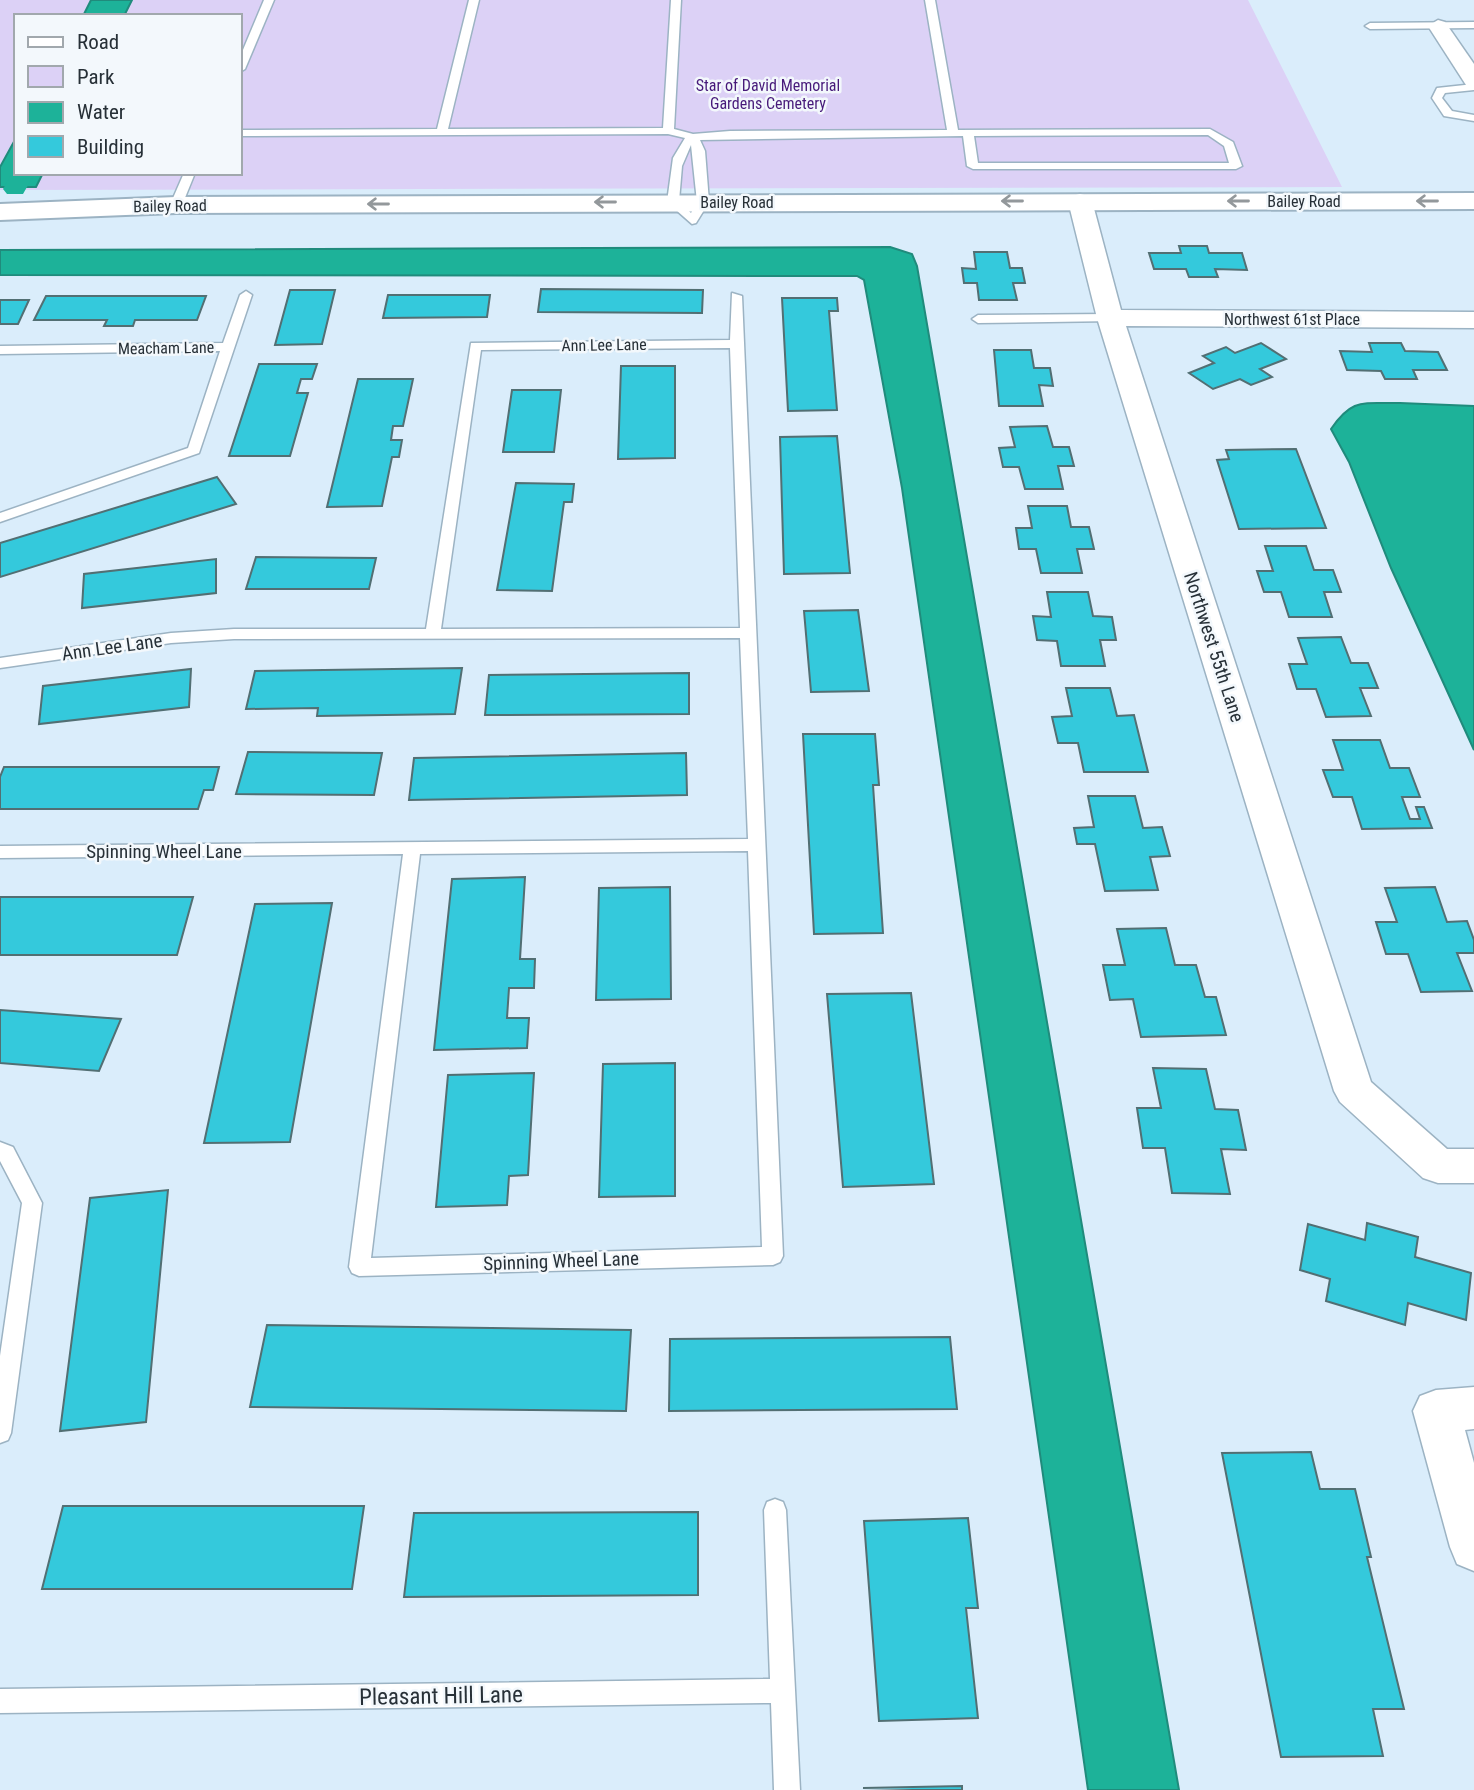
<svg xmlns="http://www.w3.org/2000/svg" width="1474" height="1790" viewBox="0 0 1474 1790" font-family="'Roboto Condensed',sans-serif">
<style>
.green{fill:#dcd1f6;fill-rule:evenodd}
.water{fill:#1db299;stroke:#208b7c;stroke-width:2}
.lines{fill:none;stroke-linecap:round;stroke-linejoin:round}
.canal{fill:#1db299;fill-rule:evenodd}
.building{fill:#34c9dc;stroke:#526f73;stroke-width:2}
.service-casing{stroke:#9cb3c3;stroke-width:3}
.minor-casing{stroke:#9cb3c3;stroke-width:3}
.tertiary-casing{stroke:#9cb3c3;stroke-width:4}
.service{fill:#fff;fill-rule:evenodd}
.minor{fill:#fff;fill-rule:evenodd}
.tertiary{fill:#fff;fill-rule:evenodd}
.oneway{stroke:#93989b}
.labels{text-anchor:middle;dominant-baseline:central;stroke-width:5;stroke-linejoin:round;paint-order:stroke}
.far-park-label{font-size:16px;fill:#471a7a;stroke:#f3f8fc}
.far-street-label{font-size:16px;fill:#273037;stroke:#f3f8fc}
.street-label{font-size:19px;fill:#273037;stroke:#f3f8fc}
.near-street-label{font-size:23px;fill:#273037;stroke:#f3f8fc}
</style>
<rect width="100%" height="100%" fill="#daedfb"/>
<path class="green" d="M0,0H1248L1342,187L0,190ZM16,16H240V173H16Z"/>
<g class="water">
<path d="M91,0H132L124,16H83Z"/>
<path d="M16,138V173H43L36,187H0V167Z"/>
<path d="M890,247L912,254L917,266L1179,1790H1088L902,488L864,280L857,276L0,275V250Z"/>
<path d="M1400,403L1474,406V750L1391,568L1349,462L1331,429C1353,397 1363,404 1400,403Z"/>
</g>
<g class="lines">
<path class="canal" d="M15,168L16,173H35L23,194H7L3,189Z"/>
</g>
<g class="building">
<path d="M1179,246H1207L1209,253H1242L1247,270L1215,269L1218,277H1189L1186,269H1154L1149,253H1181Z"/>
<path d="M974,252H1007L1010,268H1022L1025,283H1013L1017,300H979L977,283H964L962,268L976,269Z"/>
<path d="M541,289L703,290L702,313L538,312Z"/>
<path d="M290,290H335L322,344L275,345Z"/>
<path d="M388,295H490L487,317L383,318Z"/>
<path d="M46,296H206L197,320H135L133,326H104L107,320H34Z"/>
<path d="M782,298H837L838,311H829L837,410L788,411Z"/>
<path d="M0,300H29L18,324H0Z"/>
<path d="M1261,343L1286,359L1260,369L1272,377L1251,385L1240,379L1213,389L1189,373L1214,363L1203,356L1226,347L1235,353Z"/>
<path d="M1369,343H1401L1405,351L1438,352L1447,370H1413L1417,379H1385L1381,371L1347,370L1340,351L1372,352Z"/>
<path d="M994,350H1031L1034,368H1050L1053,386L1039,385L1043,406H999Z"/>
<path d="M259,364H317L312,379H301L297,393H308L290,456H229Z"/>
<path d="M621,366H675V458L618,459Z"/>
<path d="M358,379H413L403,426H393L391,440H402L399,457H392L382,506L327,507Z"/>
<path d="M512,390H561L554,452H503Z"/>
<path d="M1047,426L1053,447H1069L1074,466H1058L1063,489H1025L1019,467H1003L999,448L1015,447L1010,427Z"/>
<path d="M837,436L850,573L784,574L780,437Z"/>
<path d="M1296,449L1326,528L1239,529L1217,460L1229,459L1226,450Z"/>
<path d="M217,477L236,504L0,577V543Z"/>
<path d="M516,483L574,484L572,502H564L552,591L497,590Z"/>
<path d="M1028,506H1067L1071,527H1089L1094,549H1077L1082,573H1041L1036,549H1019L1016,528H1032Z"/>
<path d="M1265,546H1306L1314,570H1333L1341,592H1324L1332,617H1289L1281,592H1264L1257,571H1273Z"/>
<path d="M256,557L376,558L369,589H246Z"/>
<path d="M216,559V593L82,608L84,574Z"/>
<path d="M1047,592H1088L1093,616L1112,617L1116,640H1100L1105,666H1061L1057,641L1037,640L1033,616L1051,617Z"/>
<path d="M858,610L869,691L811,692L804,611Z"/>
<path d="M1341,637L1351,663H1368L1378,688H1360L1371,716L1326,717L1316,689H1297L1289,664H1307L1298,638Z"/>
<path d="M462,668L455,714L317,716L318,708L246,709L255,671Z"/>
<path d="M191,669L189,707L39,724L43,686Z"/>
<path d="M689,673V714L485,715L489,675Z"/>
<path d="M1066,688H1110L1117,716L1134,715L1148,772H1084L1078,743H1058L1052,717L1072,716Z"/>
<path d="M803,734H875L879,785H873L883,933L814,934Z"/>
<path d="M1333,740H1380L1390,768H1409L1420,797H1402L1410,819H1420L1416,807H1424L1432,828L1362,829L1352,797H1333L1323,770H1343Z"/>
<path d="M248,752L382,753L374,795L236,794Z"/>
<path d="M686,753L687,795L409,800L414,758Z"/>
<path d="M4,767H219L213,790H204L198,809H0V777Z"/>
<path d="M1088,796H1135L1143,828L1162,827L1170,856L1150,857L1158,890L1105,891L1095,844H1077L1074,828L1094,827Z"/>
<path d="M525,877L520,959H535L534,988H509L507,1018H529L527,1048L434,1050L452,879Z"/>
<path d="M670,887L671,999L596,1000L599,888Z"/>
<path d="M1435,887L1447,922L1467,921L1474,940V953H1457L1472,991L1421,992L1408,954H1386L1376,922H1397L1385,888Z"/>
<path d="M0,897H193L177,955H0Z"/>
<path d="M332,903L290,1142L204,1143L255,904Z"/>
<path d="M1166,928L1175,965H1196L1205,997H1216L1226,1035L1141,1037L1133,999L1110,1000L1103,965H1125L1117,929Z"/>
<path d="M911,993L934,1184L843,1187L827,994Z"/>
<path d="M0,1010L121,1019L99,1071L0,1063Z"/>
<path d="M675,1063V1196L599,1197L603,1064Z"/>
<path d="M1153,1068L1206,1069L1215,1109L1238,1110L1246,1150L1221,1149L1230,1194L1172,1193L1165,1148H1143L1137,1108H1161Z"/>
<path d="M534,1073L528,1175L509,1176L507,1205L436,1207L448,1075Z"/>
<path d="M168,1190L146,1422L60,1431L90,1198Z"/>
<path d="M1367,1223L1418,1237L1415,1257L1471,1273L1466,1320L1408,1303L1405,1325L1326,1301L1330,1279L1300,1270L1308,1224L1365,1240Z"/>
<path d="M267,1325L631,1330L626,1411L250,1407Z"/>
<path d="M950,1337L957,1409L669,1411L670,1339Z"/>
<path d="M1311,1452L1320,1489H1355L1371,1557H1367L1404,1709H1373L1383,1756L1281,1757L1222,1453Z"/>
<path d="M63,1506H364L352,1589H42Z"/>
<path d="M698,1512V1595L404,1597L414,1513Z"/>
<path d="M968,1518L978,1608H966L978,1718L879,1721L864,1521Z"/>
<path d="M962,1786V1790L863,1788Z"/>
</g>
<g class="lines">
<defs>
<g id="service">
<path d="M264,0H274L245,69L240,72V57Z"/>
<path d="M469,0H479L448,129L663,128L671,0H681L674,129L693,134L730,131L947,130L925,0H935L958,130L1210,129L1233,142L1242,166L1236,169H973L967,166L963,136L700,140L705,151L709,202L696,223L692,224L667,202L673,158L685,138L668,134L240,136V130L437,129ZM1208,135L1224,146L1229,163H978L974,136ZM691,145L697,202L691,213L679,201L682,166Z"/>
<path d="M1474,22V28L1370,29L1365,26L1370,23Z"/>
<path d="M1474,84V90L1445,93L1442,98L1452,111L1474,115V121L1444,116L1432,98L1437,88Z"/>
<path d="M184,173H195L182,205L172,207L170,205Z"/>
<path d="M246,291L252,295L199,453L0,522V513L188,448L220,351L0,354V346L223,343L240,295Z"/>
<path d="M732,293L742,296L783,1256L780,1262L773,1265L359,1276L352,1273L349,1267L403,854L0,858V846L748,839L740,638L234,639L171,643L0,668V658L171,633L234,629H426L471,343L730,340ZM730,348L740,628L441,629L481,350ZM748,851L762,1247L371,1258L420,854Z"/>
<path d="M1110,314L1114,315V321L978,323L972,319L978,315Z"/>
<path d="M0,1142L13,1147L42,1203L11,1433L8,1440L0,1443V1356L22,1203L0,1161Z"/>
<path d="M775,1499L783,1502L786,1510L800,1790H774L771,1703L0,1713V1689L770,1679L764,1510L767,1502Z"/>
</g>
<g id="minor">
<path d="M1438,20L1445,22L1474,64V87L1466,85L1428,26Z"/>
<path d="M1080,194L1088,196L1092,201L1121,310L1474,312V328L1126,326L1371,1082L1447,1149H1474V1183H1438L1423,1178L1340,1102L1334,1091L1097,318L1068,201L1072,196Z"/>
<path d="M1474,1387V1429L1465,1430L1474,1463V1571L1457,1564L1450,1547L1413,1411L1420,1396L1436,1390Z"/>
</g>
<path id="tertiary" d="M1474,193V209L176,213L0,220V204L176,197Z"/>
</defs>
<use href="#service" class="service-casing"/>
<use href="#minor" class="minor-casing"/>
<use href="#tertiary" class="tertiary-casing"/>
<use href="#service" class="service"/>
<use href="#minor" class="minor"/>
<use href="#tertiary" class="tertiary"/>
</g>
<defs><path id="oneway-shaft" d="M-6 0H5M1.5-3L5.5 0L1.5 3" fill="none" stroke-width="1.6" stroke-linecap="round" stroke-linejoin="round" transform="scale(1.75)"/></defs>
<g class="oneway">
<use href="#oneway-shaft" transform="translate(1012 201) rotate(180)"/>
<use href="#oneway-shaft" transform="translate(1238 201) rotate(180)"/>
<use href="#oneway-shaft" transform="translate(1427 201) rotate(180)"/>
<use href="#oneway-shaft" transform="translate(605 202) rotate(180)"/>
<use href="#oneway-shaft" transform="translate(378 204) rotate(180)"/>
</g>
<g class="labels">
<g class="far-park-label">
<text x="768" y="85">Star of David Memorial<tspan x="768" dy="18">Gardens Cemetery</tspan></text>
</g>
<g class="far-street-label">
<text x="1304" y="201">Bailey Road</text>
<text x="737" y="202">Bailey Road</text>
<text transform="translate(170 206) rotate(-1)">Bailey Road</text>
<text x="1292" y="319">Northwest 61st Place</text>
<text transform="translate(604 345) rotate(-1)">Ann Lee Lane</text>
<text transform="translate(166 348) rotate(-1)">Meacham Lane</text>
</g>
<g class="street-label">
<text transform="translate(112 647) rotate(-8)">Ann Lee Lane</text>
<text transform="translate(1214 647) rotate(72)">Northwest 55th Lane</text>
<text x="164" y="851">Spinning Wheel Lane</text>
<text transform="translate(561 1261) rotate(-2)">Spinning Wheel Lane</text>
</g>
<g class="near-street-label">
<text transform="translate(441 1696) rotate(-1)">Pleasant Hill Lane</text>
</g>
</g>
<rect x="14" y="14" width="228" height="161" fill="#f3f8fc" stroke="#a1a8ad" stroke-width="2"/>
<rect x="28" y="37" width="35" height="10" fill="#ffffff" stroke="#a1a8ad" stroke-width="2"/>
<text x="77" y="49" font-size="21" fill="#273037">Road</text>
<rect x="28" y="66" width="35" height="21" fill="#dcd1f6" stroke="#a1a8ad" stroke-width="2"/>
<text x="77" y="84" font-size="21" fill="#273037">Park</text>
<rect x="28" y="102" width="35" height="21" fill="#1db299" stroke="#a1a8ad" stroke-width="2"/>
<text x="77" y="119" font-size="21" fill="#273037">Water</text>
<rect x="28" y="136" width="35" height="21" fill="#34c9dc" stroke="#a1a8ad" stroke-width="2"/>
<text x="77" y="154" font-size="21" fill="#273037">Building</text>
</svg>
